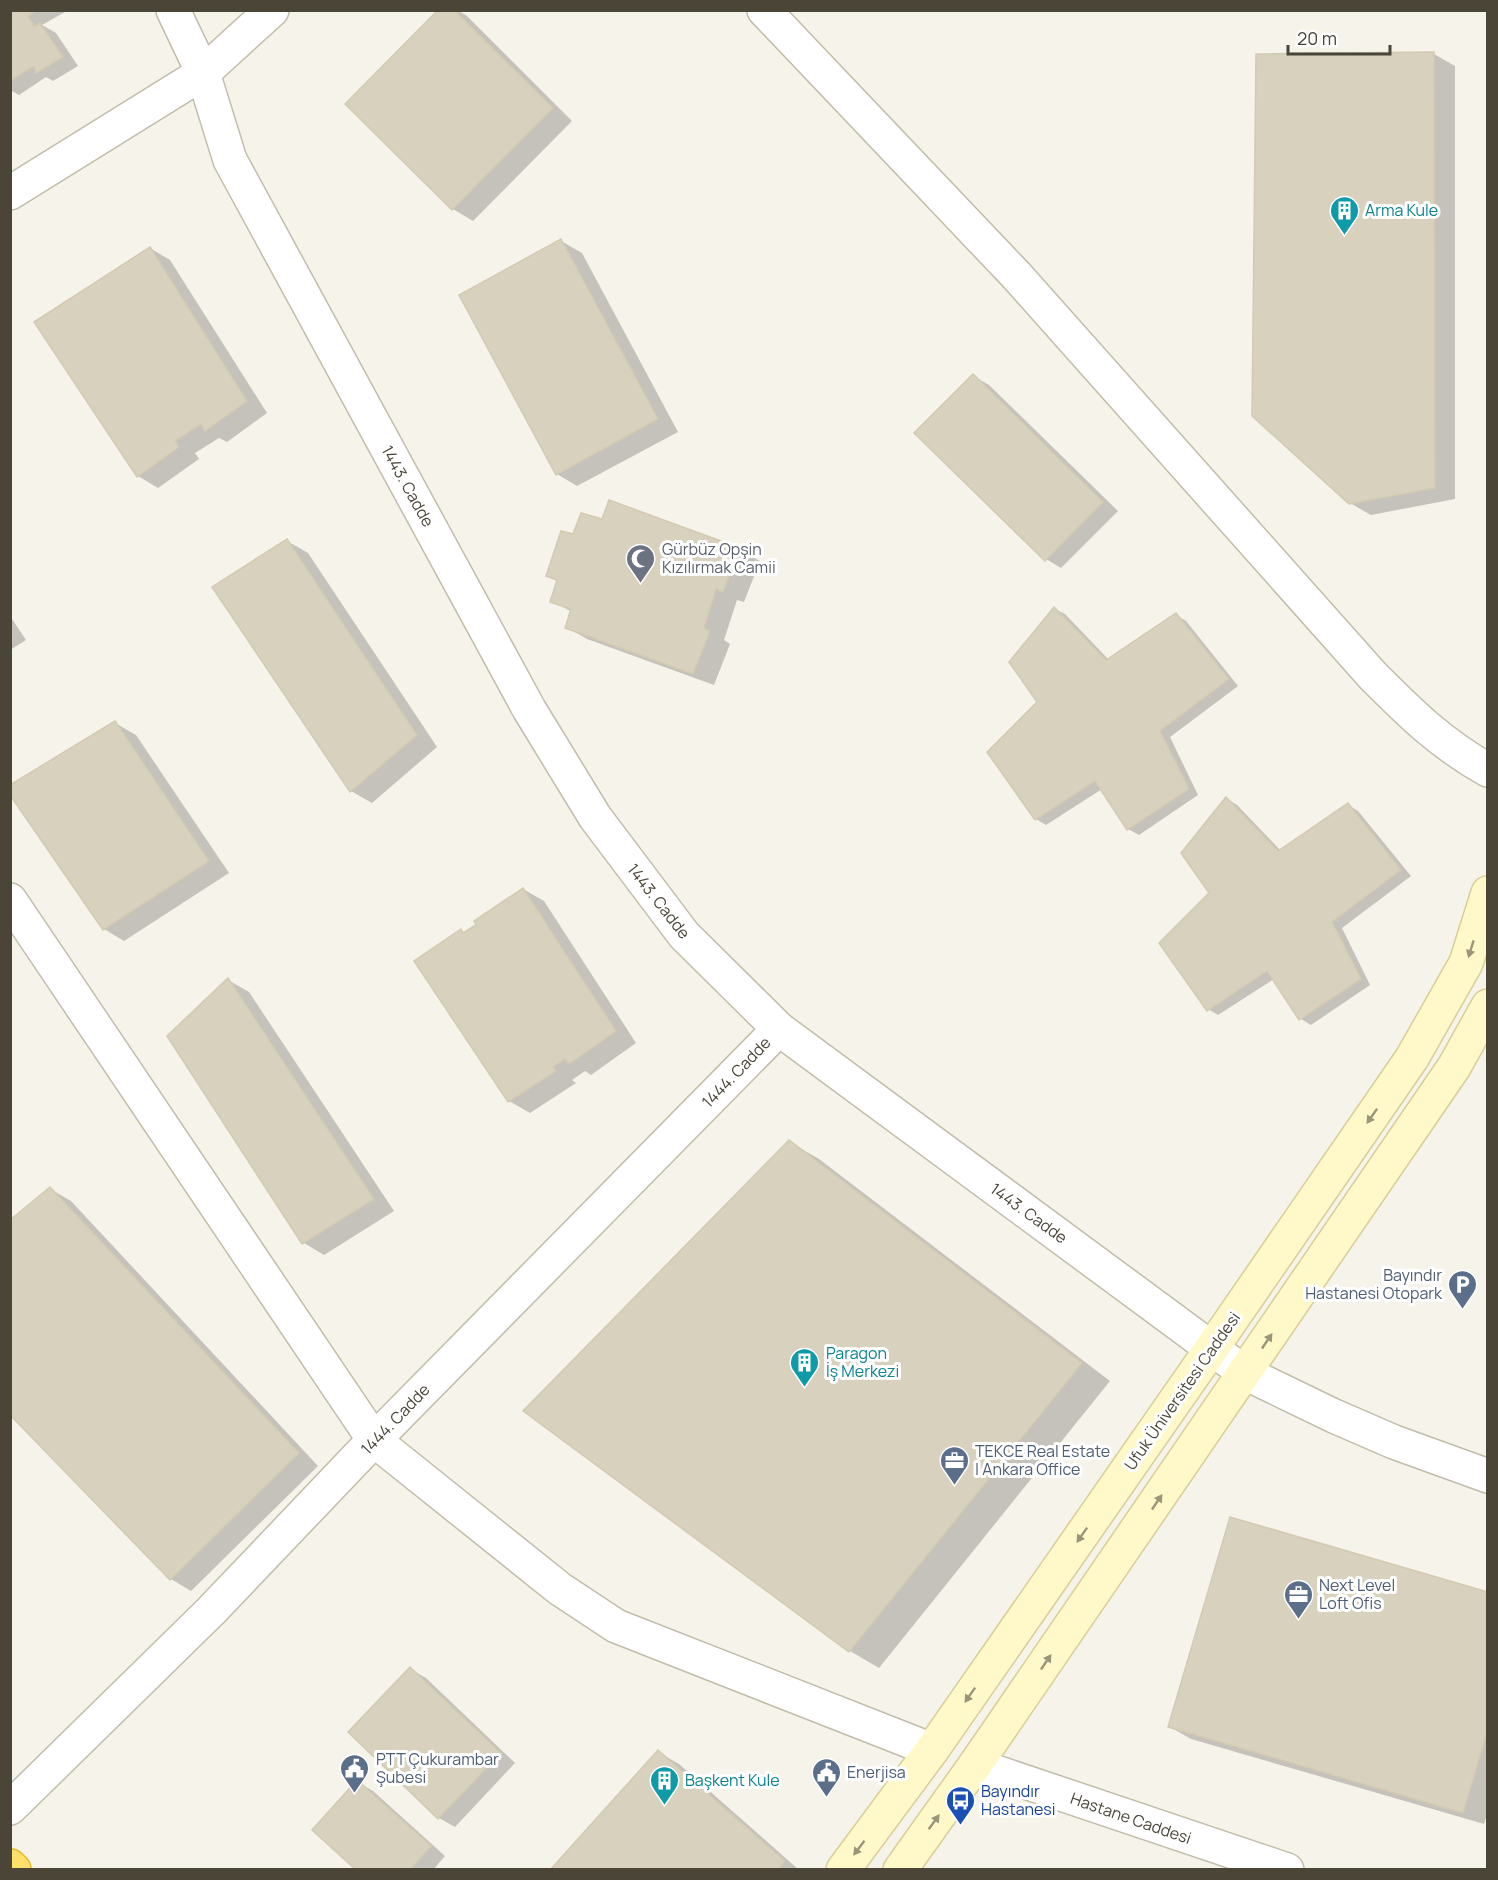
<svg xmlns="http://www.w3.org/2000/svg" width="1498" height="1880" viewBox="0 0 1498 1880" font-family="Manrope,sans-serif">
<style>
.shadow{fill:#0003}
.building{fill:#d8d1be;stroke:#d3cab1;stroke-width:1.5}
.lines{fill:none;stroke-linecap:round;stroke-linejoin:round}
.street-casing{stroke:#c2bdab;stroke-width:36}
.secondary-casing{stroke:#d8ce97;stroke-width:36}
.highway-casing{stroke:#e6ba33;stroke-width:36}
.street{stroke:#fff;stroke-width:33}
.secondary{stroke:#fff9ca;stroke-width:33}
.highway{stroke:#ffe06b;stroke-width:33}
.oneway{fill:#9b9679}
.labels{text-anchor:middle;dominant-baseline:central;stroke-width:6;stroke-linejoin:round;paint-order:stroke}
.culture-label{font-size:16px;fill:#0d838f;stroke:#fff;text-anchor:start}
.street-label{font-size:16px;fill:#4a4537;stroke:#fff}
.worship-label{font-size:16px;fill:#5b616d;stroke:#fff;text-anchor:start}
.service-label{font-size:16px;fill:#4e5e75;stroke:#fff;text-anchor:start}
.transit-label{font-size:16px;fill:#164399;stroke:#fff;text-anchor:start}
</style>
<rect width="100%" height="100%" fill="#f5f3ea"/>
<g class="shadow">
<path d="M10,10H65V12L42,25L56,33L78,66L53,81L46,77L19,95L10,90Z"/>
<path d="M440,10H457L467,16L572,121L473,221L453,209Z"/>
<path d="M1434,54L1455,66V499L1371,515L1350,503Z"/>
<path d="M561,241L582,253L678,432L577,486L557,474Z"/>
<path d="M150,248L170,260L267,413L227,442L219,438L195,453L199,459L158,488L138,476Z"/>
<path d="M973,376L989,385L1118,511L1061,568L1046,559Z"/>
<path d="M287,541L308,553L437,747L372,803L351,791Z"/>
<path d="M739,549L760,561L744,602L737,600L724,640L730,644L714,685L587,639L566,627L572,612L552,601L558,581L547,575Z"/>
<path d="M1055,609L1065,614L1109,660L1176,615L1186,621L1238,686L1170,737L1198,795L1139,835L1128,829L1102,789L1046,825L1036,819L1039,703Z"/>
<path d="M10,616L26,640L10,650Z"/>
<path d="M115,723L136,735L229,873L124,941L104,929Z"/>
<path d="M1227,799L1237,805L1281,851L1348,805L1358,811L1411,876L1342,928L1370,985L1311,1025L1301,1019L1274,979L1218,1015L1208,1009L1211,893Z"/>
<path d="M523,889L544,901L636,1043L591,1075L585,1071L572,1080L576,1083L530,1113L509,1101L461,931L465,933Z"/>
<path d="M228,980L249,992L394,1211L324,1255L304,1243L169,1036Z"/>
<path d="M789,1142L819,1159L1110,1381L879,1668L850,1651L526,1411Z"/>
<path d="M50,1189L71,1201L318,1466L191,1591L171,1579Z"/>
<path d="M1488,1594V1811L1484,1824L1191,1739L1170,1727Z"/>
<path d="M410,1669L426,1678L515,1763L455,1827L439,1818L350,1732Z"/>
<path d="M658,1752L679,1764L799,1870H552Z"/>
<path d="M357,1782L373,1791L445,1856L433,1870H359Z"/>
</g>
<g class="building">
<path d="M10,10H37L28,16L34,26L40,23L63,57L36,73L34,66L10,81Z"/>
<path d="M438,10H454L553,108L452,210L345,104Z"/>
<path d="M1434,52L1435,488L1349,504L1252,416L1256,54Z"/>
<path d="M561,239L658,419L556,475L459,295Z"/>
<path d="M150,247L247,401L205,431L201,424L175,441L179,447L137,477L34,322Z"/>
<path d="M973,374L1103,502L1045,561L914,433Z"/>
<path d="M609,500L740,548L723,592L716,589L704,628L710,631L693,674L565,628L571,609L550,602L557,580L546,576L561,531L573,534L581,513L602,519Z"/>
<path d="M287,539L417,735L350,792L212,587Z"/>
<path d="M1054,607L1106,660L1176,613L1229,679L1160,731L1189,789L1127,830L1095,781L1035,820L987,752L1037,702L1009,662Z"/>
<path d="M115,721L209,861L103,930L10,795V785Z"/>
<path d="M1226,797L1278,851L1348,803L1401,870L1332,922L1361,979L1299,1020L1267,971L1207,1011L1159,943L1209,893L1181,853Z"/>
<path d="M523,888L616,1031L569,1064L565,1059L553,1067L556,1071L508,1102L414,961L461,929L463,933L476,925L474,921Z"/>
<path d="M228,978L374,1199L302,1244L167,1036Z"/>
<path d="M789,1140L1082,1363L849,1652L523,1411Z"/>
<path d="M50,1187L299,1453L170,1580L10,1415V1220Z"/>
<path d="M1230,1517L1488,1592V1729L1463,1813L1168,1727Z"/>
<path d="M410,1667L501,1753L438,1819L348,1732Z"/>
<path d="M658,1750L785,1861L778,1870H550Z"/>
<path d="M357,1780L431,1846L410,1870H356L312,1830Z"/>
</g>
<g class="lines">
<defs>
<g id="street">
<path d="M173,10L203,73L230,160L529,709L595,817L684,935L779,1029L1245,1373L1334,1416L1394,1442L1488,1476"/>
<path d="M764,10L1016,275L1373,676C1410,713 1441,744 1488,770"/>
<path d="M10,193L203,73L272,10"/>
<path d="M10,900L374,1440L560,1589L616,1626L932,1750"/>
<path d="M975,1765L1287,1870"/>
<path d="M10,1808L211,1611L374,1440L779,1029"/>
</g>
<g id="secondary">
<path d="M843,1870L932,1750L1212,1348L1412,1058L1466,963L1488,893"/>
<path d="M900,1870L975,1765L1454,1067L1488,1006"/>
</g>
<path id="highway" d="M10,1866L14,1870"/>
</defs>
<use href="#street" class="street-casing"/>
<use href="#secondary" class="secondary-casing"/>
<use href="#highway" class="highway-casing"/>
<use href="#street" class="street"/>
<use href="#secondary" class="secondary"/>
<use href="#highway" class="highway"/>
</g>
<defs><path id="oneway-solid" d="M-6-.8H1V-3.2L6.5 0L1 3.2V.8H-6Z" transform="scale(1.5)"/></defs>
<g class="oneway">
<use href="#oneway-solid" transform="translate(1471 949) rotate(107)"/>
<use href="#oneway-solid" transform="translate(1372 1116) rotate(125)"/>
<use href="#oneway-solid" transform="translate(1267 1341) rotate(-56)"/>
<use href="#oneway-solid" transform="translate(1157 1502) rotate(-56)"/>
<use href="#oneway-solid" transform="translate(1082 1535) rotate(125)"/>
<use href="#oneway-solid" transform="translate(1046 1662) rotate(-56)"/>
<use href="#oneway-solid" transform="translate(970 1695) rotate(125)"/>
<use href="#oneway-solid" transform="translate(934 1822) rotate(-54)"/>
<use href="#oneway-solid" transform="translate(859 1848) rotate(127)"/>
</g>
<defs>
<symbol id="building-pin" viewBox="-11 -11 22 30"><path d="M0 17L-7.5 6A9.5 9.5 0 1 1 7.5 6Z" fill="#0f9aa8" stroke="#fff"/><path d="M-4-6H4V6H1V3H-1V6H-4ZM-2.5-4.3h1.7v1.8h-1.7ZM.8-4.3h1.7v1.8H.8ZM-2.5-1h1.7V.8h-1.7ZM.8-1h1.7V.8H.8Z" fill="#fff"/></symbol>
<symbol id="mosque-pin" viewBox="-11 -11 22 30"><path d="M0 17L-7.5 6A9.5 9.5 0 1 1 7.5 6Z" fill="#6b7280" stroke="#fff"/><path d="M3.5-4.9A6 6 0 1 0 3.5 4.9A5 5 0 1 1 3.5-4.9Z" fill="#fff"/></symbol>
<symbol id="parking-pin" viewBox="-11 -11 22 30"><path d="M0 17L-7.5 6A9.5 9.5 0 1 1 7.5 6Z" fill="#5c6f8a" stroke="#fff"/><path d="M-3.5-5.5H1a3.5 3.5 0 0 1 0 7H-1V5.5H-3.5ZM-1-3.4V-.6H.8a1.4 1.4 0 0 0 0-2.8Z" fill="#fff"/></symbol>
<symbol id="office-pin" viewBox="-11 -11 22 30"><path d="M0 17L-7.5 6A9.5 9.5 0 1 1 7.5 6Z" fill="#5c6f8a" stroke="#fff"/><path d="M-6-3h4V-5.5h4V-3h4V5H-6ZM-1-4.5V-3h2v-1.5ZM-6 0V1H6V0Z" fill="#fff"/></symbol>
<symbol id="civic-pin" viewBox="-11 -11 22 30"><path d="M0 17L-7.5 6A9.5 9.5 0 1 1 7.5 6Z" fill="#5c6f8a" stroke="#fff"/><path d="M-.6-6.5H3V-4.5H.6V-3L4-1V1h2V6H-6V1h2V-1L-.6-3ZM-1.2 2.5V6h2.4V2.5Z" fill="#fff"/></symbol>
<symbol id="bus-pin" viewBox="-11 -11 22 30"><path d="M0 17L-7.5 6A9.5 9.5 0 1 1 7.5 6Z" fill="#1a4fb4" stroke="#fff"/><path d="M-5-6H5V4H4V6H2V4H-2V6H-4V4H-5ZM-3.5-4V0h7V-4ZM-3.5 1.2v1.5H-2V1.2ZM2 1.2v1.5H3.5V1.2Z" fill="#fff"/></symbol>
</defs>
<g fill-rule="evenodd">
<use href="#building-pin" x="1328" y="194" width="33" height="45"/>
<use href="#mosque-pin" x="624" y="542" width="33" height="45"/>
<use href="#parking-pin" x="1446" y="1268" width="33" height="45"/>
<use href="#building-pin" x="788" y="1346" width="33" height="45"/>
<use href="#office-pin" x="938" y="1444" width="33" height="45"/>
<use href="#office-pin" x="1282" y="1578" width="33" height="45"/>
<use href="#civic-pin" x="338" y="1752" width="33" height="45"/>
<use href="#civic-pin" x="810" y="1756" width="33" height="45"/>
<use href="#building-pin" x="648" y="1764" width="33" height="45"/>
<use href="#bus-pin" x="944" y="1784" width="33" height="45"/>
</g>
<g class="labels">
<g class="culture-label">
<text x="1365" y="210">Arma Kule</text>
<text x="826" y="1353">Paragon<tspan x="826" dy="18">İş Merkezi</tspan></text>
<text x="685" y="1780">Başkent Kule</text>
</g>
<g class="street-label">
<text transform="translate(408 486) rotate(61)">1443. Cadde</text>
<text transform="translate(659 901) rotate(52)">1443. Cadde</text>
<text transform="translate(736 1072) rotate(-46)">1444. Cadde</text>
<text transform="translate(1029 1213) rotate(36)">1443. Cadde</text>
<text transform="translate(1182 1391) rotate(-55)">Ufuk Üniversitesi Caddesi</text>
<text transform="translate(395 1419) rotate(-46)">1444. Cadde</text>
<text transform="translate(1131 1818) rotate(19)">Hastane Caddesi</text>
</g>
<g class="worship-label">
<text x="662" y="549">Gürbüz Opşin<tspan x="662" dy="18">Kızılırmak Camii</tspan></text>
</g>
<g class="service-label">
<text x="1442" y="1275" text-anchor="end">Bayındır<tspan x="1442" dy="18">Hastanesi Otopark</tspan></text>
<text x="975" y="1451">TEKCE Real Estate<tspan x="975" dy="18">| Ankara Office</tspan></text>
<text x="1319" y="1585">Next Level<tspan x="1319" dy="18">Loft Ofis</tspan></text>
<text x="376" y="1759">PTT Çukurambar<tspan x="376" dy="18">Şubesi</tspan></text>
<text x="847" y="1772">Enerjisa</text>
</g>
<g class="transit-label">
<text x="981" y="1791">Bayındır<tspan x="981" dy="18">Hastanesi</tspan></text>
</g>
</g>
<rect width="1498" height="1880" fill="none" stroke="#4a4537" stroke-width="24"/>
<path d="M1288 45v9h102v-9" fill="none" stroke="#4a4537" stroke-width="3"/>
<text x="1297" y="45" font-size="18" fill="#4a4537" stroke="#ffffff" stroke-width="4.5" paint-order="stroke">20 m</text>
</svg>
